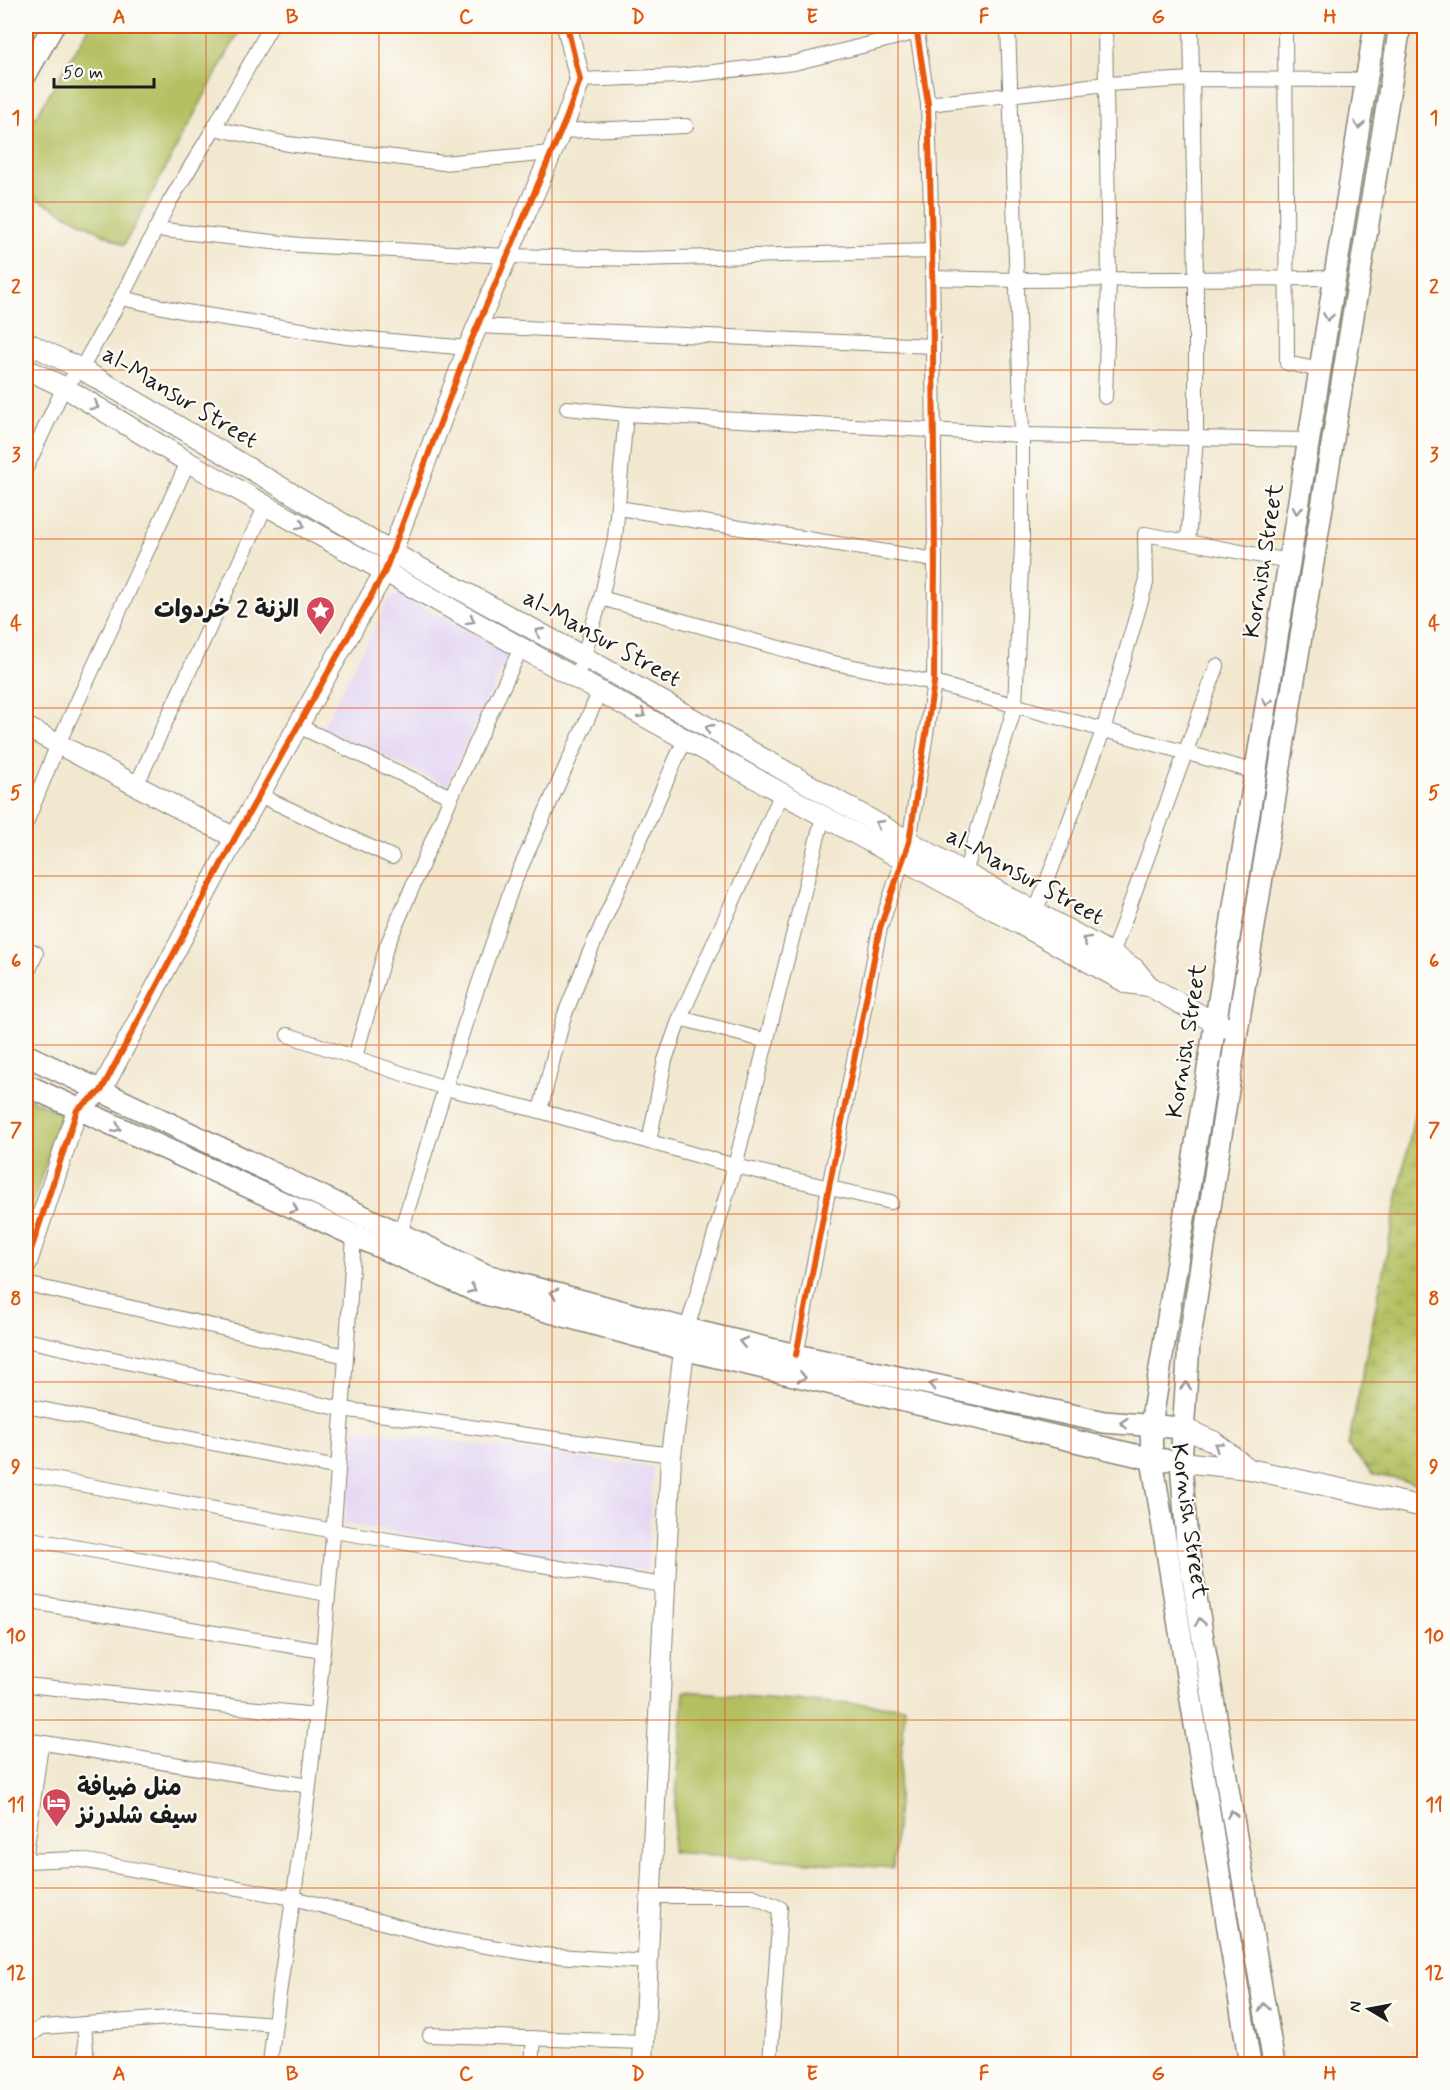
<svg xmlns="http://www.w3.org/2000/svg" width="1450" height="2090" viewBox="0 0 1450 2090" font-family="Mynerve,'Playpen Sans Arabic',sans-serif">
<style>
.built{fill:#e2d4f3}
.green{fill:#b3bf61;stroke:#686e3e;stroke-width:1.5}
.wetland{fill:url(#wetland-marsh);stroke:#686e3e;stroke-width:1.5}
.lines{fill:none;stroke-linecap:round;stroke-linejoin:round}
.street-casing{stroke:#878276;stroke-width:16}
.secondary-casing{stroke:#878276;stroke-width:22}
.primary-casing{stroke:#878276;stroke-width:24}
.street{stroke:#fff;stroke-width:14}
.secondary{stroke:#fff;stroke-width:20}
.primary{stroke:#fff;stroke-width:21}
.cycleway-casing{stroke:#fdfcf7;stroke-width:10}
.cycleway{stroke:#e8590c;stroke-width:6}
.oneway{stroke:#999}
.grid{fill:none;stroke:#de560d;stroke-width:1.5;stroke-opacity:0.55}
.labels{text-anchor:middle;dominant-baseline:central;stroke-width:4.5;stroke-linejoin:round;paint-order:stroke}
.street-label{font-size:24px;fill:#1c1c1c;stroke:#fdfcf7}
.poi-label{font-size:24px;font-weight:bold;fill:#1c1c1c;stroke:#fdfcf7;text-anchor:end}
.neatline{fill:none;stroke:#de560d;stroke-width:2}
.grid-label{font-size:20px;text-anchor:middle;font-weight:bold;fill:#de560d}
</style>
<defs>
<pattern id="wetland-marsh" width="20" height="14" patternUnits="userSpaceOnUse" patternTransform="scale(1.5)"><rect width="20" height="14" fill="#b3bf61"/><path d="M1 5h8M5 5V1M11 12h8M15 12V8" fill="none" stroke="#99a454"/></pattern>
</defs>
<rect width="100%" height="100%" fill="#fdfcf7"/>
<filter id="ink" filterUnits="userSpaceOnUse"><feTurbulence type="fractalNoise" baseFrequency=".0167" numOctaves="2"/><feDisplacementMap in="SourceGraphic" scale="12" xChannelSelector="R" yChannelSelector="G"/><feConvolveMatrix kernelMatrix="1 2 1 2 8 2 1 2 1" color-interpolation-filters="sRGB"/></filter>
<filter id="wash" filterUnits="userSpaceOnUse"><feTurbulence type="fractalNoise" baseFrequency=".008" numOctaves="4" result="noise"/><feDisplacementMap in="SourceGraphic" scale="24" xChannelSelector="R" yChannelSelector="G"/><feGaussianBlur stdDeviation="1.35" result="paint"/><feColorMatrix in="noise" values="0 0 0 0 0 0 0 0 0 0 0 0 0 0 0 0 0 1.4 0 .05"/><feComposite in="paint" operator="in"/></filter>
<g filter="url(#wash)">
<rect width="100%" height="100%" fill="#f2e8d0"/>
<g class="built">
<path d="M400,594L509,654L447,785L322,728L390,597Z"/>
<path d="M355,1429L653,1467L647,1571L344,1524Z"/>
</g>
<g class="green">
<path d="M90,26H242L124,245L26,193V133Z"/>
<path d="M26,1097L62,1114L26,1225Z"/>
<path d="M684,1691L905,1707L893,1868L672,1852Z"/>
</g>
<path class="wetland" d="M1424,1067V1485L1372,1474L1348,1446Z"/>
</g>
<g filter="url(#ink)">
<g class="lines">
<defs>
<g id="street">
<path d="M1285,26L1287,363L1320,370"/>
<path d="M580,80L678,76L794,63L918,32"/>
<path d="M928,104L1107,84L1192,79L1366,80"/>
<path d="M214,128L288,144L443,163L551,153"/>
<path d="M561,131L686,126"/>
<path d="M155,229L300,245L507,256L638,259L932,251"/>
<path d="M932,278L1017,280L1334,278"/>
<path d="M121,298L186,312L347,337L468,348"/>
<path d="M478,326L933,346"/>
<path d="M1105,397L1109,280L1105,26"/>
<path d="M567,408L626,414L1022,435L1309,440"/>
<path d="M26,468L64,387L81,369L121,298L170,201L214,128L271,26"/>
<path d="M619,508L935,560"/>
<path d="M1188,542L1196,437V279L1191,26"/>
<path d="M601,598L829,662L934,683L1256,772"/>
<path d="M577,678L601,598L615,538L626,414"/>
<path d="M298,726L451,797"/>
<path d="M136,786L266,505"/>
<path d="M259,795L392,857"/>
<path d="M26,823L58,744L188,462"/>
<path d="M965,873L1015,706L1022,544V435L1008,26"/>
<path d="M1033,919L1103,731L1146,583L1145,534L1289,561"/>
<path d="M26,948L36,953L26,977"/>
<path d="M1112,954L1217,666"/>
<path d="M680,1018L767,1041"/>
<path d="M288,1035L445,1088L540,1111L735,1166L891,1202"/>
<path d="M355,1057L386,948L451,797L521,648"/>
<path d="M540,1111L563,1019L589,954L685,739"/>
<path d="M649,1142L665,1060L680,1018L782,793"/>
<path d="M400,1234L464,1027L512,887L600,691"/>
<path d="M26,1284L346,1356"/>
<path d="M687,1329L735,1166L823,816"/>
<path d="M26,1340L342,1409L671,1455"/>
<path d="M796,1355L880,928L909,842L934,683L935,560L932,246L928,104L916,26"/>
<path d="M26,1406L338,1468"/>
<path d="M26,1474L334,1531L663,1585"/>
<path d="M26,1538L327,1594"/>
<path d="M26,1601L322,1651"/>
<path d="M26,1685L316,1715"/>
<path d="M26,1740L309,1786"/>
<path d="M26,1853L41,1744"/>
<path d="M26,1861L76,1859L294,1898L448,1940L542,1955L647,1962"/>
<path d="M650,1896H752L780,1908L770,2064"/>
<path d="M84,2024L87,2064"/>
<path d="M430,2035L644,2042"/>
<path d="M26,2038L42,2027L184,2017L275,2024"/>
<path d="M270,2064C280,1971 298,1879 309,1786C330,1604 342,1420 354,1236L358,1232"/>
<path d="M532,2064L534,2038"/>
</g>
<g id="secondary">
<path d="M26,342L81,369L391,552L584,657L965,873L1112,954L1135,969L1149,986"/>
<path d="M26,369L64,387L188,462L823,816L1127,983L1149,986L1215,1023L1237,1031"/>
<path d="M26,727L235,838"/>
<path d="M26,1265L77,1110L101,1091L235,838L385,571L468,348L566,119L580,80L567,26"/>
<path d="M1183,1428L1213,1441L1249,1469"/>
<path d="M1181,1462L1249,1469L1424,1507"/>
<path d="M643,2064L671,1455L686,1335"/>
</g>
<g id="primary">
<path d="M26,28L27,26"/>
<path d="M26,74L53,26"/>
<path d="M26,1055L486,1275L687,1329L796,1355L1104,1422L1183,1428"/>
<path d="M26,1085L478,1292L683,1349L1152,1459L1165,1460"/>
<path d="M1250,2064L1152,1459L1151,1425L1375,26"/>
<path d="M1274,2064L1187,1543L1181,1462L1189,1344L1237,1031L1400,26"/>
</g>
</defs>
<use href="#street" class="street-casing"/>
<use href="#secondary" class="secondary-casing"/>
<use href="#primary" class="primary-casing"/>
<use href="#street" class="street"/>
<use href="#secondary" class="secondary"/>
<use href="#primary" class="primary"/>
<defs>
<g id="cycleway">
<path d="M26,1265L77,1110L101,1091L235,838L385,571L468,348L566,119L580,80L567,26"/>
<path d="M796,1355L880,928L909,842L934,683L935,560L932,246L928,104L916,26"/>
</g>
</defs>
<use href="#cycleway" class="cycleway-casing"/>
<use href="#cycleway" class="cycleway"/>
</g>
<defs><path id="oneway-chevron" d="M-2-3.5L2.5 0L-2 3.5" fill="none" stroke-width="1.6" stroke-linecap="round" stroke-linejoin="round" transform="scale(1.5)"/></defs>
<g class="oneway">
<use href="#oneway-chevron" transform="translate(1359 125) rotate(99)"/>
<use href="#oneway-chevron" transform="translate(1328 317) rotate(99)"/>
<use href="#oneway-chevron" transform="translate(95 406) rotate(31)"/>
<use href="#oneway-chevron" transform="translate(1297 510) rotate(99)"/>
<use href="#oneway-chevron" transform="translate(301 525) rotate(29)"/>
<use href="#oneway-chevron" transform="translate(471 620) rotate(29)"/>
<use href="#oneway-chevron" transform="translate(539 632) rotate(-152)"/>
<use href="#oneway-chevron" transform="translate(1267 702) rotate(99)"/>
<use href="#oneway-chevron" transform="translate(642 714) rotate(29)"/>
<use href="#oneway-chevron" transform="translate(709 728) rotate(-150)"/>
<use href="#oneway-chevron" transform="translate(879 824) rotate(-150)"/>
<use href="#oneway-chevron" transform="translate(1086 940) rotate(-151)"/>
<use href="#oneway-chevron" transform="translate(117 1128) rotate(25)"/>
<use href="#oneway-chevron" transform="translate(294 1209) rotate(25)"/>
<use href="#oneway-chevron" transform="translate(472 1289) rotate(23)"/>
<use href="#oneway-chevron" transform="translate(554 1293) rotate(-165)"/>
<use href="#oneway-chevron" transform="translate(743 1342) rotate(-167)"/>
<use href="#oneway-chevron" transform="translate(802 1377) rotate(13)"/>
<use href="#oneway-chevron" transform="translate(933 1385) rotate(-168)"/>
<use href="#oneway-chevron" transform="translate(1186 1386) rotate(-86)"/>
<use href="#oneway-chevron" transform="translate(1124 1423) rotate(-176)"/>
<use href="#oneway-chevron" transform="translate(1218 1446) rotate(-145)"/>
<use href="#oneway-chevron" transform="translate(1200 1622) rotate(-99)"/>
<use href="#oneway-chevron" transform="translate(1232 1814) rotate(-99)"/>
<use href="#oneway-chevron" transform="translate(1264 2007) rotate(-99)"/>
</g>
</g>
<path class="grid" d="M206,26V2064M379,26V2064M552,26V2064M725,26V2064M898,26V2064M1071,26V2064M1244,26V2064M26,202H1424M26,370H1424M26,539H1424M26,708H1424M26,876H1424M26,1045H1424M26,1214H1424M26,1382H1424M26,1551H1424M26,1720H1424M26,1888H1424"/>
<defs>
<symbol id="sight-pin" viewBox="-11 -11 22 30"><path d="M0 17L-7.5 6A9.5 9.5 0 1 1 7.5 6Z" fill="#d1495b" stroke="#fdfcf7"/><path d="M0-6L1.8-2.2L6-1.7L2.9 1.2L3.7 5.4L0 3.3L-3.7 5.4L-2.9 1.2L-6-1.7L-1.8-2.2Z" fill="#fff"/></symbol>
<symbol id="hotel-pin" viewBox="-11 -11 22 30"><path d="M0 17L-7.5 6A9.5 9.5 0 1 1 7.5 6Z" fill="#d1495b" stroke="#fdfcf7"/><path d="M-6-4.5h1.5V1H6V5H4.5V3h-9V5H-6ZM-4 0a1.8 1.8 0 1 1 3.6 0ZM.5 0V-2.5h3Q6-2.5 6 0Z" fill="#fff"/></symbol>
</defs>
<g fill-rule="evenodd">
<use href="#sight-pin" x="304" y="594" width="33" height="45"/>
<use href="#hotel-pin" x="40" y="1786" width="33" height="45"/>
</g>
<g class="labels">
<g class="street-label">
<text transform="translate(180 398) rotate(31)">al-Mansur Street</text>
<text transform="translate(1264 561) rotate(-81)">Kornish Street</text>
<text transform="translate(602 639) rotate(29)">al-Mansur Street</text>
<text transform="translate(1025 877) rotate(29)">al-Mansur Street</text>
<text transform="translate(1187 1041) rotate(-81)">Kornish Street</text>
<text transform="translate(1189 1521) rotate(82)">Kornish Street</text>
</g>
<g class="poi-label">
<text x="299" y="610">الزنة 2 خردوات</text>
<text x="77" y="1788" text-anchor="start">منل ضيافة<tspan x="77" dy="28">سيف شلدرنز</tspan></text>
</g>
</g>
<rect width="1450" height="2090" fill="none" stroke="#fdfcf7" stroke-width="66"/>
<g transform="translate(1369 2009) rotate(280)" stroke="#fdfcf7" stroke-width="4.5" paint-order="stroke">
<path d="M0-4.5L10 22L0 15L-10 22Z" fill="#1c1c1c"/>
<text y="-9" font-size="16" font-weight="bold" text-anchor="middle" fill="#1c1c1c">N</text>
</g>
<path d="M54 78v9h100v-9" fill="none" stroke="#1c1c1c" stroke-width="3"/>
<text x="63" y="78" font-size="18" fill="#1c1c1c" stroke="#fdfcf7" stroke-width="4.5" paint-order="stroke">50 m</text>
<rect x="33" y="33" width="1384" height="2024" class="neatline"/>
<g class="grid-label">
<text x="119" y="23">A</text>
<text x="292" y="23">B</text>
<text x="466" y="23">C</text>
<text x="638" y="23">D</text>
<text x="812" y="23">E</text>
<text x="984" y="23">F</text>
<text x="1158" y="23">G</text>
<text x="1330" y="23">H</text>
<text x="16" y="124">1</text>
<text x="1434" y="124">1</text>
<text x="16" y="293">2</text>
<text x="1434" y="293">2</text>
<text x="16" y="461">3</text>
<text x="1434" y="461">3</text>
<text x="16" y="630">4</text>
<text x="1434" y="630">4</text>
<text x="16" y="799">5</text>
<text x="1434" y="799">5</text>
<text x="16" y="967">6</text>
<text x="1434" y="967">6</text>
<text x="16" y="1136">7</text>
<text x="1434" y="1136">7</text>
<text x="16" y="1305">8</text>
<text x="1434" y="1305">8</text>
<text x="16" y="1473">9</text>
<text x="1434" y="1473">9</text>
<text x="16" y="1642">10</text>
<text x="1434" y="1642">10</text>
<text x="16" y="1811">11</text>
<text x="1434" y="1811">11</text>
<text x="16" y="1979">12</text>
<text x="1434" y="1979">12</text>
<text x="119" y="2080">A</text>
<text x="292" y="2080">B</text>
<text x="466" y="2080">C</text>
<text x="638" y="2080">D</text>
<text x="812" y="2080">E</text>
<text x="984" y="2080">F</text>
<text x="1158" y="2080">G</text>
<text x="1330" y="2080">H</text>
</g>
</svg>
